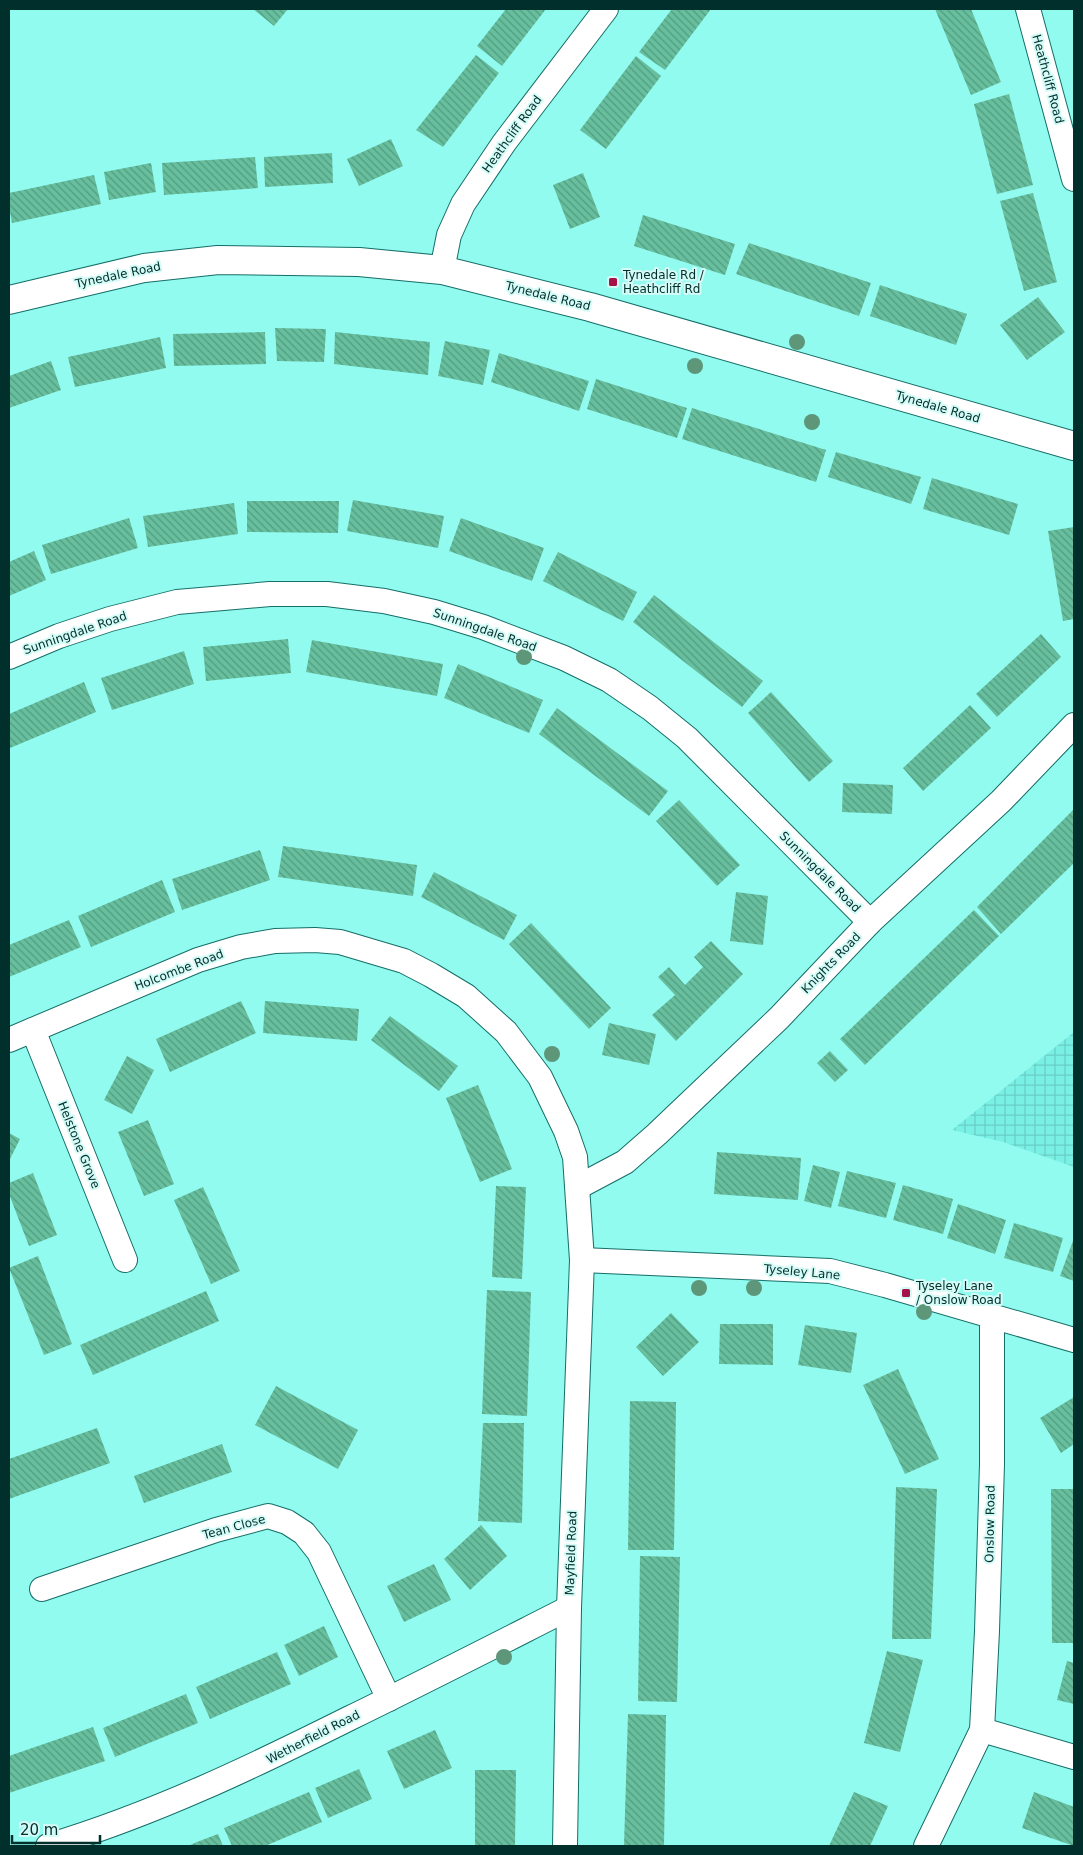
<svg xmlns="http://www.w3.org/2000/svg" width="1083" height="1855" viewBox="0 0 1083 1855" font-family="'DejaVu Sans',sans-serif">
<style>
.industrial{fill:url(#industrial-grid)}
.building{fill:url(#building-back-hatch)}
.lines{fill:none;stroke-linecap:round;stroke-linejoin:round}
.street-casing{stroke:#156e67;stroke-width:26}
.secondary-casing{stroke:#156e67;stroke-width:30}
.street{stroke:#fff;stroke-width:24}
.secondary{stroke:#fff;stroke-width:28}
.tree{fill:#5e967a}
.poi-dot{fill:#a6114a;stroke:#d5fbf7;stroke-width:2}
.labels{text-anchor:middle;dominant-baseline:central;stroke-width:4;stroke-linejoin:round;paint-order:stroke}
.street-label{font-size:12px;fill:#002f2c;stroke:#d5fbf7}
.poi-label{font-size:12px;fill:#002f2c;stroke:#d5fbf7;text-anchor:start}
</style>
<defs>
<pattern id="industrial-grid" width="8" height="8" patternUnits="userSpaceOnUse" patternTransform="scale(1.25)"><rect width="8" height="8" fill="#7af0e4"/><path d="M0 4h8M4 0v8" fill="none" stroke="#68cec4"/></pattern>
<pattern id="building-back-hatch" width="6" height="6" patternUnits="userSpaceOnUse" patternTransform="scale(1.25)"><rect width="6" height="6" fill="#67bf9e"/><path d="M-1 5l2 2M0 0l6 6M5-1l2 2" fill="none" stroke="#529c81"/></pattern>
</defs>
<rect width="100%" height="100%" fill="#92fbf0"/>
<path class="industrial" d="M1074,1032V1167L1003,1142L952,1130Z"/>
<g class="building">
<path d="M253,9H288L274,26Z"/>
<path d="M506,9H546L502,66L477,46Z"/>
<path d="M672,9H711L665,70L639,52Z"/>
<path d="M935,9H971L1001,82L971,95Z"/>
<path d="M476,55L499,73L443,147L416,130Z"/>
<path d="M636,56L661,76L606,149L580,130Z"/>
<path d="M1009,94L1033,185L997,194L974,104Z"/>
<path d="M391,139L403,166L359,186L347,159Z"/>
<path d="M332,153L333,183L265,187L264,157Z"/>
<path d="M255,157L258,188L164,195L162,163Z"/>
<path d="M151,163L156,192L109,200L104,172Z"/>
<path d="M583,173L600,217L570,229L553,185Z"/>
<path d="M94,175L101,204L12,223L9,206V193Z"/>
<path d="M1033,193L1057,282L1024,291L1000,201Z"/>
<path d="M643,215L735,244L725,275L634,246Z"/>
<path d="M749,243L871,283L859,316L736,274Z"/>
<path d="M880,285L967,314L956,345L870,316Z"/>
<path d="M1038,297L1065,332L1027,360L1000,325Z"/>
<path d="M275,328L326,329L324,362L277,361Z"/>
<path d="M265,332L266,364L174,366L173,334Z"/>
<path d="M335,332L430,342L428,375L334,364Z"/>
<path d="M160,337L166,368L75,387L68,357Z"/>
<path d="M445,341L490,350L483,385L438,376Z"/>
<path d="M499,353L589,381L579,411L491,382Z"/>
<path d="M51,361L61,390L9,408V376Z"/>
<path d="M596,379L687,408L677,438L587,409Z"/>
<path d="M692,408L826,450L816,482L682,439Z"/>
<path d="M836,452L921,477L911,504L828,477Z"/>
<path d="M932,478L1018,504L1009,535L923,509Z"/>
<path d="M353,500L444,516L438,548L347,531Z"/>
<path d="M247,501H339L338,533L247,532Z"/>
<path d="M234,503L238,534L148,547L143,516Z"/>
<path d="M129,518L138,548L51,574L42,545Z"/>
<path d="M461,518L544,548L532,581L449,551Z"/>
<path d="M1074,527V619L1063,621L1048,531Z"/>
<path d="M34,551L46,580L9,596V562Z"/>
<path d="M558,552L637,592L623,621L543,581Z"/>
<path d="M654,595L763,681L742,707L633,622Z"/>
<path d="M1041,634L1061,657L997,717L976,694Z"/>
<path d="M288,639L291,673L206,681L203,647Z"/>
<path d="M312,640L443,664L437,696L306,672Z"/>
<path d="M184,651L194,684L112,710L101,678Z"/>
<path d="M458,664L543,700L529,733L444,698Z"/>
<path d="M84,682L96,712L10,748L9,714Z"/>
<path d="M771,692L833,761L809,782L748,713Z"/>
<path d="M970,705L991,728L923,791L903,768Z"/>
<path d="M557,708L668,791L649,816L539,734Z"/>
<path d="M843,783L893,785L892,814L842,812Z"/>
<path d="M679,800L740,865L717,886L656,821Z"/>
<path d="M1074,809V863L1001,934L977,907Z"/>
<path d="M283,846L417,865L413,896L278,877Z"/>
<path d="M260,850L270,880L182,910L172,879Z"/>
<path d="M434,872L517,915L504,940L421,897Z"/>
<path d="M162,880L175,912L91,947L78,916Z"/>
<path d="M736,892L768,896L763,945L730,941Z"/>
<path d="M974,910L999,936L865,1065L840,1039Z"/>
<path d="M69,920L81,947L9,977V945Z"/>
<path d="M531,923L611,1008L589,1029L509,944Z"/>
<path d="M711,941L743,974L676,1041L652,1015L675,995L658,977L669,967L685,985L703,967L694,957Z"/>
<path d="M241,1001L256,1033L170,1072L156,1039Z"/>
<path d="M265,1001L359,1009L357,1041L263,1033Z"/>
<path d="M390,1016L458,1066L439,1091L371,1040Z"/>
<path d="M609,1023L656,1034L649,1065L602,1055Z"/>
<path d="M830,1051L848,1070L835,1082L817,1063Z"/>
<path d="M127,1056L154,1070L132,1114L104,1100Z"/>
<path d="M478,1085L512,1169L480,1182L446,1098Z"/>
<path d="M148,1120L174,1184L144,1196L118,1132Z"/>
<path d="M9,1133L20,1139L9,1161Z"/>
<path d="M717,1152L801,1158L798,1200L714,1194Z"/>
<path d="M813,1165L840,1172L831,1208L804,1201Z"/>
<path d="M847,1171L896,1183L886,1218L838,1206Z"/>
<path d="M33,1173L57,1235L29,1246L9,1194V1183Z"/>
<path d="M903,1185L953,1199L943,1234L893,1220Z"/>
<path d="M496,1186L526,1187L522,1279L492,1277Z"/>
<path d="M203,1187L240,1271L211,1284L174,1200Z"/>
<path d="M958,1204L1006,1220L995,1254L947,1238Z"/>
<path d="M1014,1223L1063,1238L1053,1272L1004,1258Z"/>
<path d="M1074,1238V1281L1060,1276Z"/>
<path d="M38,1256L72,1344L44,1355L9,1268Z"/>
<path d="M487,1290L531,1292L527,1416L482,1414Z"/>
<path d="M206,1291L219,1321L93,1375L80,1345Z"/>
<path d="M671,1313L699,1342L663,1376L636,1347Z"/>
<path d="M720,1324H773V1365L719,1364Z"/>
<path d="M805,1325L857,1333L851,1373L798,1365Z"/>
<path d="M898,1369L939,1459L905,1474L863,1385Z"/>
<path d="M276,1386L358,1430L338,1469L255,1425Z"/>
<path d="M1074,1397V1444L1061,1453L1040,1418Z"/>
<path d="M630,1401L676,1402L674,1550H628Z"/>
<path d="M483,1423H524L522,1523L478,1521Z"/>
<path d="M97,1428L110,1463L9,1499V1459Z"/>
<path d="M222,1444L232,1472L144,1503L134,1476Z"/>
<path d="M896,1487L937,1489L931,1639H892Z"/>
<path d="M1051,1489H1074V1643H1052Z"/>
<path d="M481,1525L507,1556L470,1590L444,1559Z"/>
<path d="M640,1556L680,1557L677,1702L638,1701Z"/>
<path d="M434,1564L451,1600L404,1622L387,1586Z"/>
<path d="M324,1626L338,1657L299,1676L284,1645Z"/>
<path d="M887,1651L923,1660L900,1752L864,1743Z"/>
<path d="M277,1652L291,1684L210,1719L196,1687Z"/>
<path d="M1067,1661L1074,1663V1704L1057,1700Z"/>
<path d="M186,1694L198,1723L115,1757L103,1728Z"/>
<path d="M628,1714L666,1715L664,1846H624Z"/>
<path d="M93,1727L105,1761L9,1793V1756Z"/>
<path d="M435,1730L452,1768L404,1789L387,1751Z"/>
<path d="M359,1769L372,1799L328,1818L315,1788Z"/>
<path d="M475,1770H516L515,1846H475Z"/>
<path d="M309,1792L322,1822L265,1846H232L224,1828Z"/>
<path d="M854,1792L888,1806L870,1846H829Z"/>
<path d="M1034,1792L1074,1807V1846L1022,1828Z"/>
<path d="M218,1834L223,1846H188L197,1842Z"/>
</g>
<g class="lines">
<defs>
<g id="street">
<path d="M1028,9L1074,179"/>
<path d="M442,270L449,235L463,204L504,143L606,9"/>
<path d="M9,657L59,636L110,619L177,602L270,594H327L384,601L434,612L483,627L564,658L609,680L650,708L687,738L870,922"/>
<path d="M33,1030L125,1260"/>
<path d="M9,1040L198,960L241,947L275,941L315,940L340,942L404,961L431,975L466,996L506,1032L540,1077L566,1131L575,1157L582,1260L569,1608L565,1846"/>
<path d="M578,1187L625,1162L657,1134L779,1018L870,922L1001,801L1074,725"/>
<path d="M582,1260L830,1271L885,1285L1074,1340"/>
<path d="M42,1589L216,1530L268,1516L287,1522L304,1533L319,1552L389,1699"/>
<path d="M982,1730L1074,1757"/>
<path d="M48,1846C154,1814 252,1767 350,1718C424,1682 496,1645 569,1608"/>
<path d="M926,1846L982,1730L987,1631L992,1464V1317"/>
</g>
<path id="secondary" d="M9,300L144,268L218,260L359,262L442,270L590,307L1074,446"/>
</defs>
<use href="#street" class="street-casing"/>
<use href="#secondary" class="secondary-casing"/>
<use href="#street" class="street"/>
<use href="#secondary" class="secondary"/>
</g>
<g class="tree">
<circle cx="797" cy="342" r="8"/>
<circle cx="695" cy="366" r="8"/>
<circle cx="812" cy="422" r="8"/>
<circle cx="524" cy="657" r="8"/>
<circle cx="552" cy="1054" r="8"/>
<circle cx="699" cy="1288" r="8"/>
<circle cx="754" cy="1288" r="8"/>
<circle cx="924" cy="1312" r="8"/>
<circle cx="504" cy="1657" r="8"/>
</g>
<g class="poi-dot">
<rect x="608" y="277" width="10" height="10" rx="2.5"/>
<rect x="901" y="1288" width="10" height="10" rx="2.5"/>
</g>
<g class="labels">
<g class="street-label">
<text transform="translate(1048 79) rotate(75)">Heathcliff Road</text>
<text transform="translate(512 134) rotate(-54)">Heathcliff Road</text>
<text transform="translate(118 275) rotate(-12)">Tynedale Road</text>
<text transform="translate(548 296) rotate(14)">Tynedale Road</text>
<text transform="translate(938 407) rotate(16)">Tynedale Road</text>
<text transform="translate(485 630) rotate(19)">Sunningdale Road</text>
<text transform="translate(75 633) rotate(-19)">Sunningdale Road</text>
<text transform="translate(820 872) rotate(45)">Sunningdale Road</text>
<text transform="translate(831 963) rotate(-46)">Knights Road</text>
<text transform="translate(179 970) rotate(-21)">Holcombe Road</text>
<text transform="translate(79 1145) rotate(68)">Helstone Grove</text>
<text transform="translate(802 1272) rotate(5)">Tyseley Lane</text>
<text transform="translate(990 1524) rotate(-89)">Onslow Road</text>
<text transform="translate(234 1527) rotate(-15)">Tean Close</text>
<text transform="translate(571 1553) rotate(-88)">Mayfield Road</text>
<text transform="translate(313 1737) rotate(-27)">Wetherfield Road</text>
</g>
<g class="poi-label">
<text x="623" y="275">Tynedale Rd /<tspan x="623" dy="14">Heathcliff Rd</tspan></text>
<text x="916" y="1286">Tyseley Lane<tspan x="916" dy="14">/ Onslow Road</tspan></text>
</g>
</g>
<rect width="1083" height="1855" fill="none" stroke="#002f2c" stroke-width="20"/>
<path d="M12 1835v8h88v-8" fill="none" stroke="#002f2c" stroke-width="2.5"/>
<text x="20" y="1835" font-size="15" fill="#002f2c" stroke="#d5fbf7" stroke-width="4" paint-order="stroke">20 m</text>
</svg>
